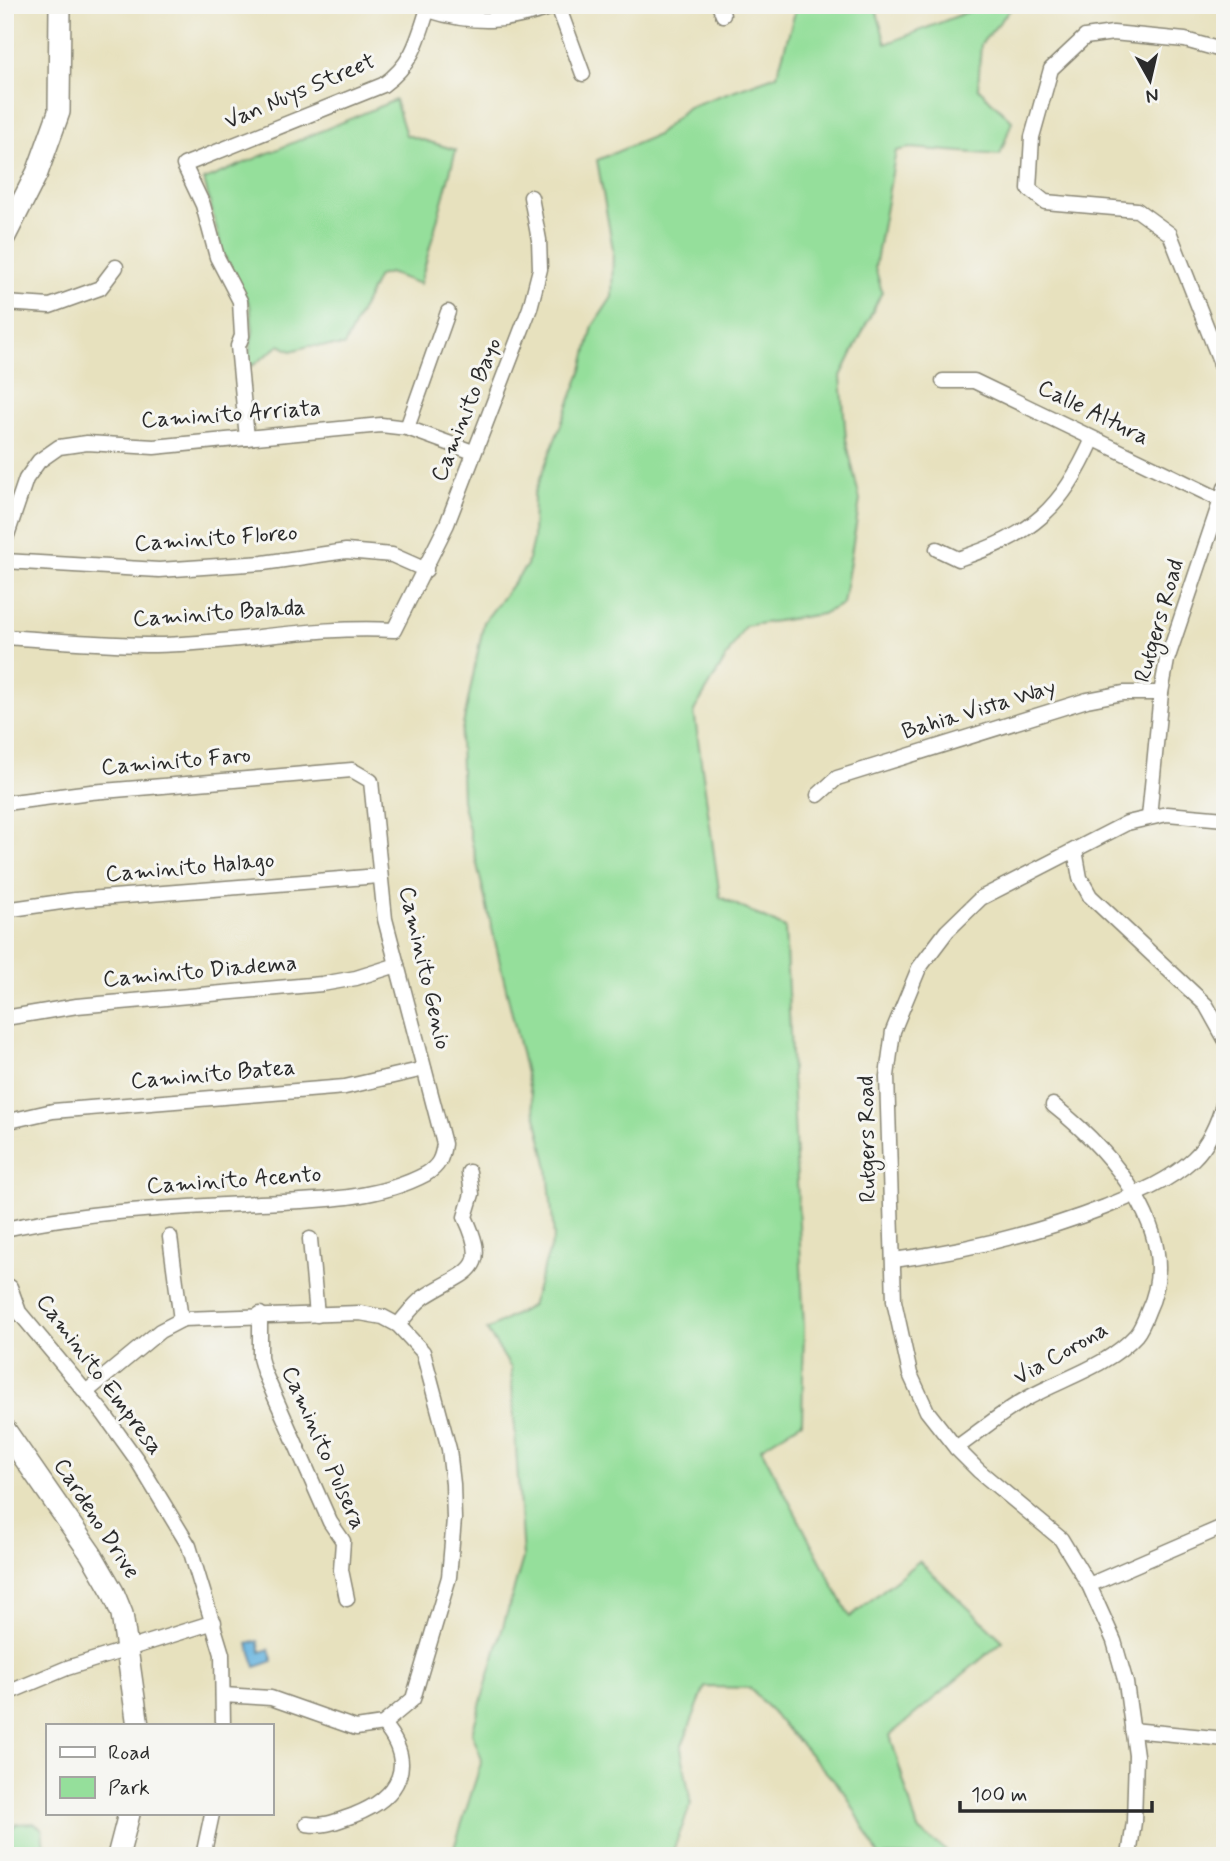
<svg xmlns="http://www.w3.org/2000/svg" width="1230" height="1861" viewBox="0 0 1230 1861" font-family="Mynerve,sans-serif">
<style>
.green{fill:#95df9b;stroke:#608563;stroke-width:2}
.water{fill:#65b3df;stroke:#486f85;stroke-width:2}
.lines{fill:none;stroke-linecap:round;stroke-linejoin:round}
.street-casing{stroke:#898674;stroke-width:17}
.secondary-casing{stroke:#898674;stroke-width:24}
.street{stroke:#fff;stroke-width:14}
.secondary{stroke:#fff;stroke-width:21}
.labels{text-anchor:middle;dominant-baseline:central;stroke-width:6;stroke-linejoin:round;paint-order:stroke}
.street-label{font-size:23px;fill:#2b2b2b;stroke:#f6f6f2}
</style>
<rect width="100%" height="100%" fill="#f6f6f2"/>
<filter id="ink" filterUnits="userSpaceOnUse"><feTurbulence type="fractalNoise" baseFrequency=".0143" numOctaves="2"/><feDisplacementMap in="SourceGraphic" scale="14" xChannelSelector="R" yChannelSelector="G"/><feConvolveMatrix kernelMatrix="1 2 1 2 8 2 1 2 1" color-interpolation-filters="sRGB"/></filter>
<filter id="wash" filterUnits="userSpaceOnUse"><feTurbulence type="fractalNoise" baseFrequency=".00686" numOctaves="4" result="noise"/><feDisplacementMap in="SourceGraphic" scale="28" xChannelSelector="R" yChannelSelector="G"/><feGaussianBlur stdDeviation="1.57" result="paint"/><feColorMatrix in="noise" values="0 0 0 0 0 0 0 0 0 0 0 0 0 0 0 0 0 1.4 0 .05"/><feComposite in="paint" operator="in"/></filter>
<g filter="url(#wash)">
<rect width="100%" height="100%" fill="#e7e1be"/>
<g class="green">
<path d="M797,5H875L886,44L985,5H1010V10L981,44L978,88L1012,121L1000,155L910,148L896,151L875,267L882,292L841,376L846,439L860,500L843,604L822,614L745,626L694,711L720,897L785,928L804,1329L802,1422L761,1448L850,1617L919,1561L1003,1641L890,1735L918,1830L953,1856H879L846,1794L750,1688L705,1687L681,1748L691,1804L671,1856H440L453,1851L482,1760L472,1733L523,1558L511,1368L487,1330L531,1306L554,1237L548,1168L462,800L460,740L484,622L527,565L533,539L534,494L582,370L593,326L612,297L613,249L597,160L657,135L688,107L777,75Z"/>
<path d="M395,100L406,135L456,150L420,284L389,273L378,276L344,346H309L291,351L280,345L252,366L248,360L253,331L250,305L223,254L204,180Z"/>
<path d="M34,1823L42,1829L45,1856H5V1827L10,1831L16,1824Z"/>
</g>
<path class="water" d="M258,1641L261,1652L269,1649L273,1661L256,1667L248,1644Z"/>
</g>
<g filter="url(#ink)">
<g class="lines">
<defs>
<g id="street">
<path d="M719,5L723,15"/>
<path d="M558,6L583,74"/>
<path d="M428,10C478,26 510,22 559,5"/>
<path d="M1225,51L1185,40L1113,33L1085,37L1051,69L1032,137L1029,189L1045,202L1137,210L1170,234L1220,361L1225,386"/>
<path d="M5,303L50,306L100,288L116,267"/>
<path d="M943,381H974L1221,500"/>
<path d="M407,428L448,312"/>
<path d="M247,438L238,346L242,336L240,301L217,257L203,205L184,165L383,85C413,64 418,40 429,5"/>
<path d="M5,541L26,479L39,461L59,447L87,443L154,447L381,425L407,428L473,452"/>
<path d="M937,549L958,559C1032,535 1061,510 1093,439"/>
<path d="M5,561L159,570L263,563L346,551L392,555L426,570"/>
<path d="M5,637C55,640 105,645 155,645C235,644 314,625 394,630L447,524L530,308L540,269L539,240L531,197"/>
<path d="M818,795L837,778L1087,700L1123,693H1161"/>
<path d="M5,803L91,792L352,770L371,781L385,919L444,1144C442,1158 439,1166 426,1174C372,1203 303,1200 243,1204C163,1208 84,1212 5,1229"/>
<path d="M1149,817L1161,693L1167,660L1225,488"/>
<path d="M1075,850L1080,878L1090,896L1206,1005L1225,1039"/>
<path d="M5,910L75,900L379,876"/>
<path d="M5,1018L77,1006L322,984L356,978L397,965"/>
<path d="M5,1122L53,1111L345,1087L424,1069"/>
<path d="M170,1237L181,1320"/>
<path d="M310,1239L317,1315"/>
<path d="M894,1260C967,1250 1036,1234 1105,1207C1137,1194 1168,1182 1193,1159C1210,1143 1219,1120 1225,1098"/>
<path d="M10,1287L19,1312L104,1414L137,1460L189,1546L222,1654L223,1726"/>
<path d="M260,1314V1358L264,1372L330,1522L343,1541L341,1570L347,1599"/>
<path d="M398,1325C406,1316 414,1304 424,1297C465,1270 492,1274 465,1217L472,1194L469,1172"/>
<path d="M86,1392L160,1331L183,1319L360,1313L383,1317L398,1325L423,1352L449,1449L453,1484L454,1519L449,1577L413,1699L383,1724L356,1728L271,1698L223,1695"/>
<path d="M956,1448C979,1432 1001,1413 1026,1399C1063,1378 1107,1367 1136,1335C1141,1329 1145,1319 1148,1311C1185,1234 1110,1150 1053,1105"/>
<path d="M1089,1585L1225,1526"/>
<path d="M5,1694L67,1668L214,1622"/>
<path d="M1132,1730L1225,1739"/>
<path d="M307,1824C326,1827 337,1821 354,1815C400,1797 417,1764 383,1724"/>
<path d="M203,1856L212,1814"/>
<path d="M1129,1856L1134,1822L1136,1755L1126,1683L1114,1641L1089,1585L1061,1539L979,1471L956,1448L927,1411L910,1374L894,1301L887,1076L893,1031L919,968L947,931L981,898L1127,823L1167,814L1225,819"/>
</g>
<g id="secondary">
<path d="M5,236L37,173L59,112L60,5"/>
<path d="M5,1430L91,1554L113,1592L122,1614L138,1726"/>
<path d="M118,1856L129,1814"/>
</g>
</defs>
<use href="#street" class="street-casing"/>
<use href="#secondary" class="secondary-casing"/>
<use href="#street" class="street"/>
<use href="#secondary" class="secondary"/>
</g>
</g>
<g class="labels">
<g class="street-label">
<text transform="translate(300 92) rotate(-23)">Van Nuys Street</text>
<text transform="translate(467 410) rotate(-68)">Caminito Bayo</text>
<text transform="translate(1093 413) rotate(26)">Calle Altura</text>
<text transform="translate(231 415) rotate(-4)">Caminito Arriata</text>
<text transform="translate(216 539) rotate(-4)">Caminito Floreo</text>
<text transform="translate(219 614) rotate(-4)">Caminito Balada</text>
<text transform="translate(1160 621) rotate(-74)">Rutgers Road</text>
<text transform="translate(979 710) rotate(-17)">Bahia Vista Way</text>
<text transform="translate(176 762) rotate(-5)">Caminito Faro</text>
<text transform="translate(190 868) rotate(-5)">Caminito Halago</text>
<text transform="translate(424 968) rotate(77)">Caminito Genio</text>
<text transform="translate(200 972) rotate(-5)">Caminito Diadema</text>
<text transform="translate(213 1075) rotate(-5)">Caminito Batea</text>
<text transform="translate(868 1139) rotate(-91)">Rutgers Road</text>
<text transform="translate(234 1181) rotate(-4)">Caminito Acento</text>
<text transform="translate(1061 1354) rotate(-30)">Via Corona</text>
<text transform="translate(99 1375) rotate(53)">Caminito Empresa</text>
<text transform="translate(323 1448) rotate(66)">Caminito Pulsera</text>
<text transform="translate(96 1519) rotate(57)">Cardeno Drive</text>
</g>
</g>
<rect width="1230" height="1861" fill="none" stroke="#f6f6f2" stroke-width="28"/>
<rect x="46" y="1724" width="228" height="91" fill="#f6f6f2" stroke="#a5a5a2" stroke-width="2"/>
<rect x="60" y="1747" width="35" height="10" fill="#ffffff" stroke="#a5a5a2" stroke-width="2"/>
<text x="108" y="1759" font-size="21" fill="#2b2b2b">Road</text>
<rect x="60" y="1777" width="35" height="21" fill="#95df9b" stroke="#a5a5a2" stroke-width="2"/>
<text x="108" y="1794" font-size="21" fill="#2b2b2b">Park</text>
<g transform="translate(1150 80) rotate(172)" stroke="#f6f6f2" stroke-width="5" paint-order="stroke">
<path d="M0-5L12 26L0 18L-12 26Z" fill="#2b2b2b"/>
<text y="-10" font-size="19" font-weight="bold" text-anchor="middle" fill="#2b2b2b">N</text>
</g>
<path d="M960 1801v10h192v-10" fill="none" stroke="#2b2b2b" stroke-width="3.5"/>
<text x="971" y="1801" font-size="21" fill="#2b2b2b" stroke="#f6f6f2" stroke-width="5" paint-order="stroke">100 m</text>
</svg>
